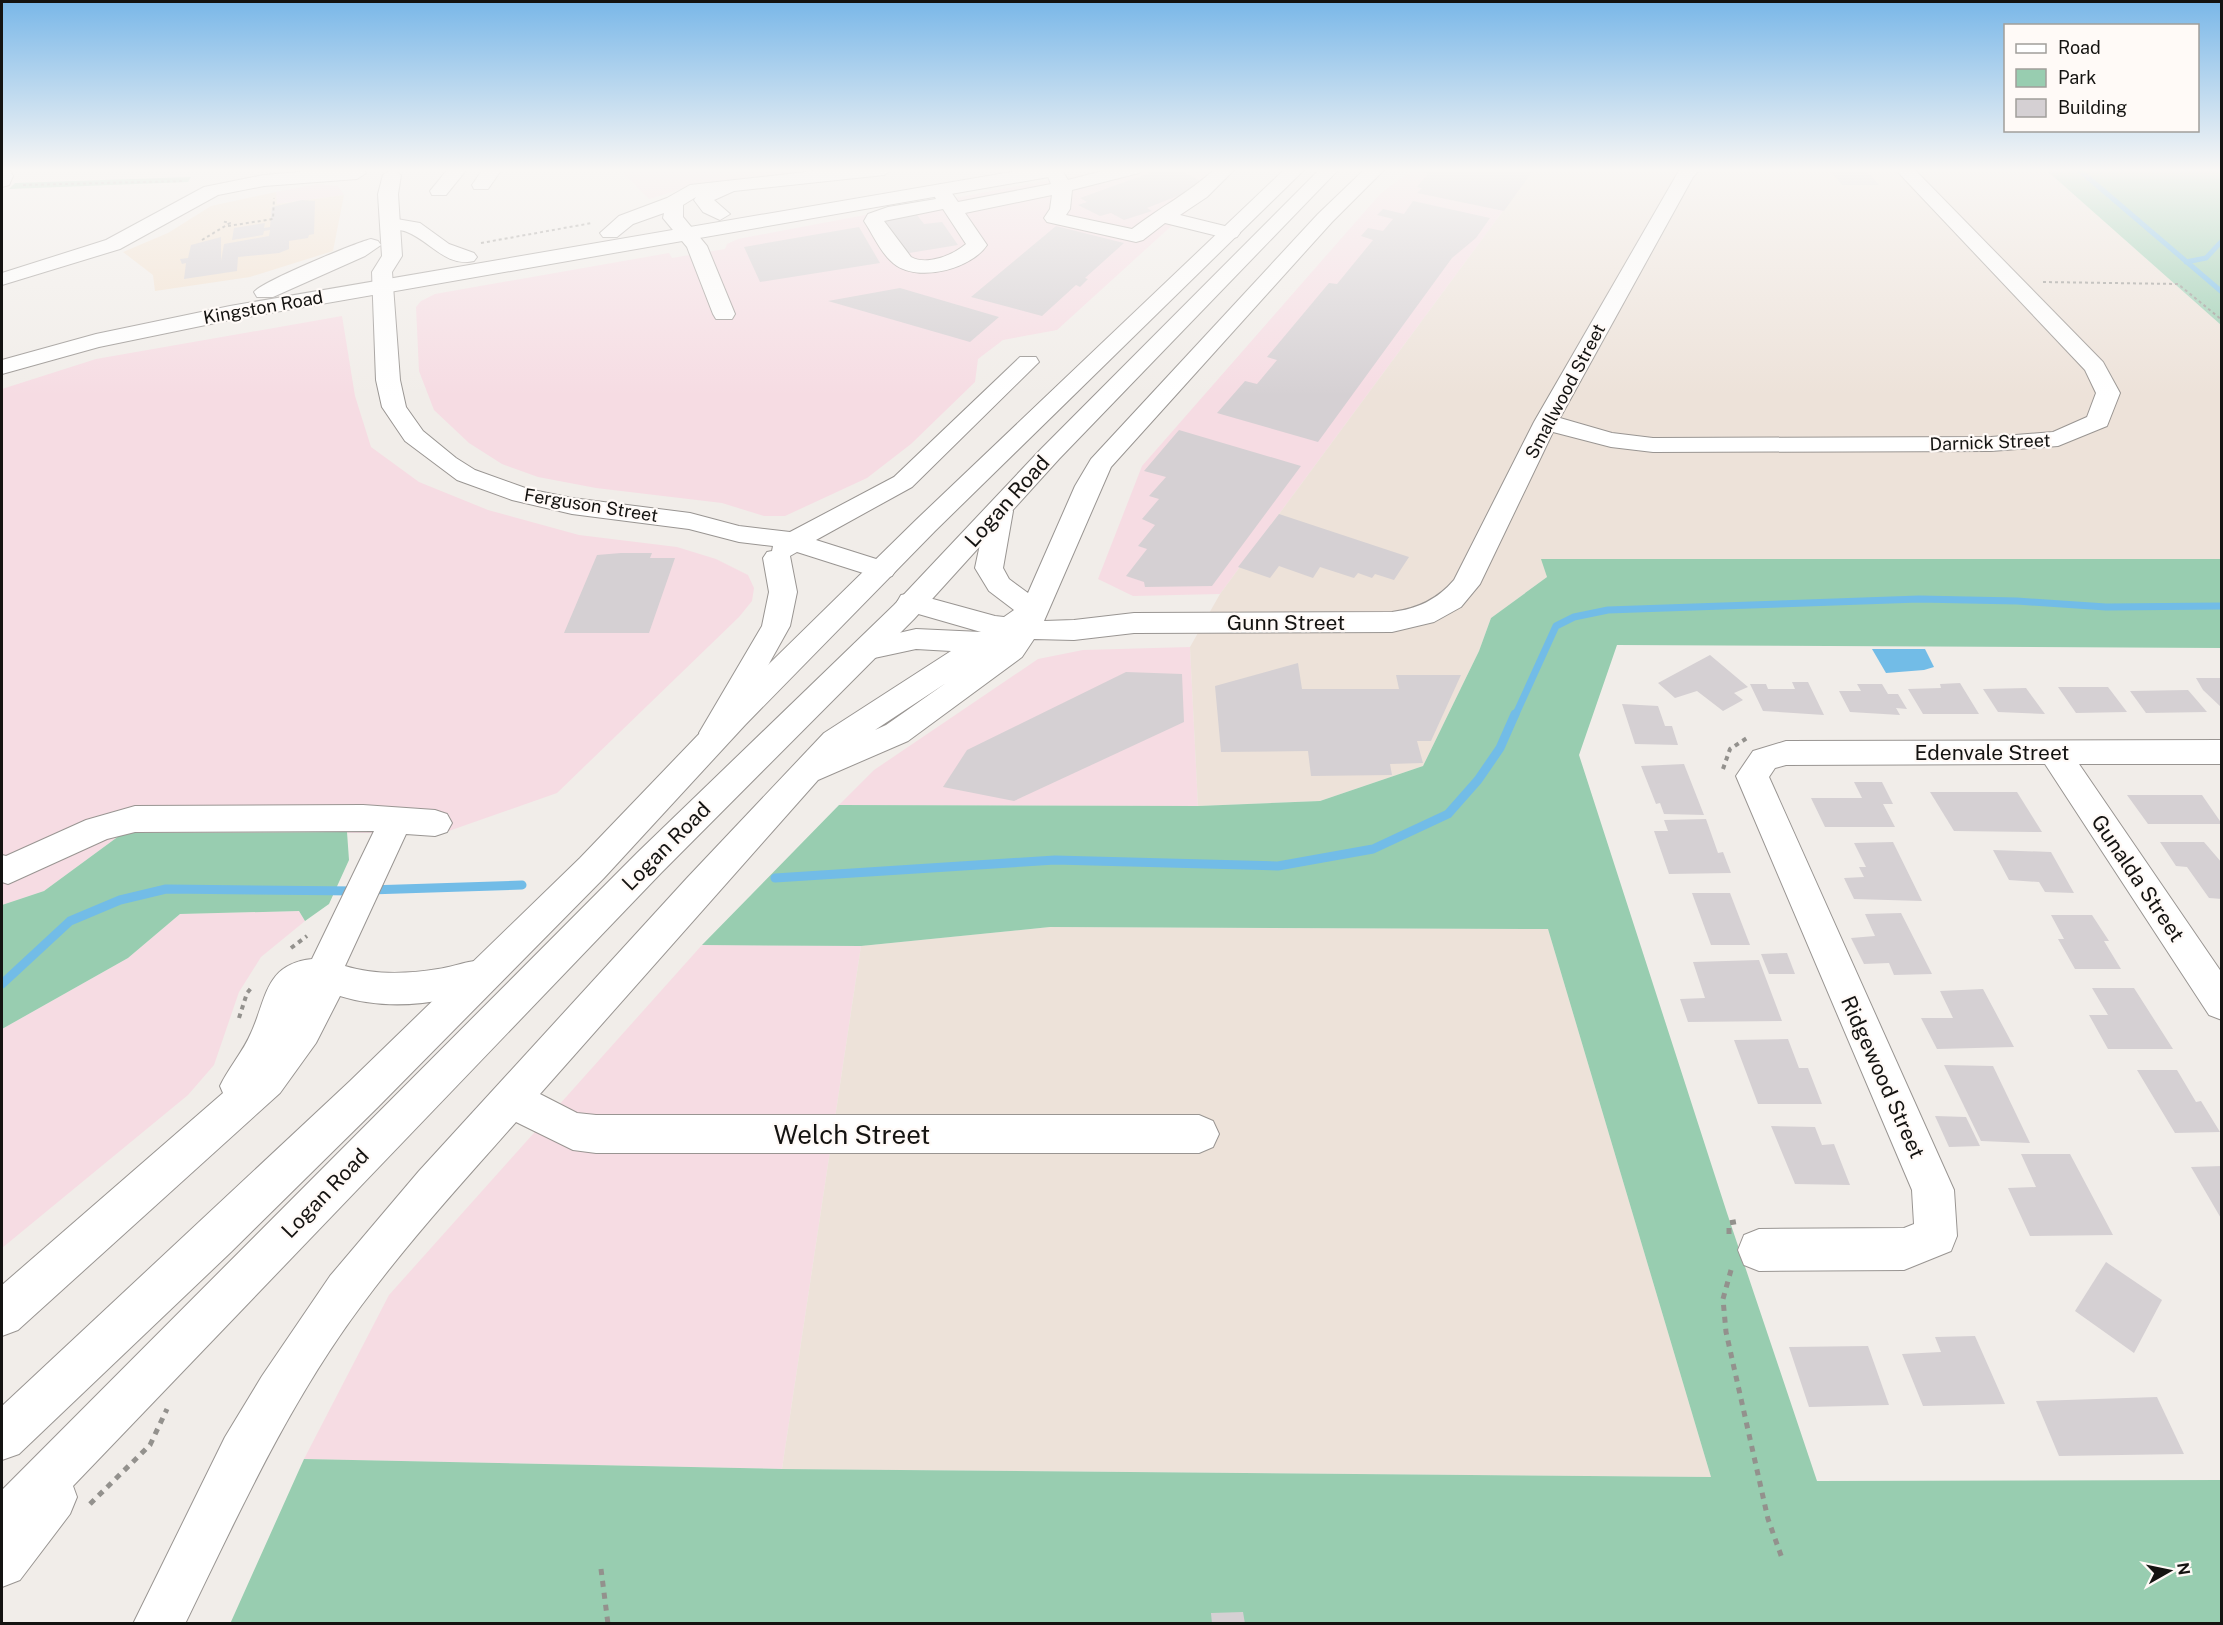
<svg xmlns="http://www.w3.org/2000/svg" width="2223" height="1625" viewBox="0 0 2223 1625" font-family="'Public Sans',sans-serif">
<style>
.commercial{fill:#f6dce3}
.built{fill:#ede2d9}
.education{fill:#f2e1cf}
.green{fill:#98cdb0}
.water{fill:#72bce7}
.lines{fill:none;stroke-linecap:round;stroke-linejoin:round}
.stream-far2{stroke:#72bce7;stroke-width:5}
.stream-far1{stroke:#72bce7;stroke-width:7}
.stream{stroke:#72bce7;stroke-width:9}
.building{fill:#d5d0d3}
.minor-casing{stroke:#999592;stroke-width:2}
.major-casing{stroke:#999592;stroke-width:2}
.path-far2{stroke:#93918d;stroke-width:2;stroke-dasharray:3 3;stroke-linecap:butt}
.path-far1{stroke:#93918d;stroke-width:4;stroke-dasharray:4.5 4.5;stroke-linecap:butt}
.path{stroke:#93918d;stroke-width:5;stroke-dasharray:6 6;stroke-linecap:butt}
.minor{fill:#fff;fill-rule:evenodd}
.major{fill:#fff;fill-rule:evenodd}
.labels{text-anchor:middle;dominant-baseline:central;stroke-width:4.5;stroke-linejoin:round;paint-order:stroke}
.far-street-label{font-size:18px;fill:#141311;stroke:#fffaf7}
.street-label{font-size:21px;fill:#141311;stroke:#fffaf7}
.near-street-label{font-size:26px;fill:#141311;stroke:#fffaf7}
</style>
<rect width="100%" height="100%" fill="#f1ede9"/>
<g class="commercial">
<path d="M619,169H841L701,183L649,199Z"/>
<path d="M1108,169H1234L1057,330L1003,340L978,359L975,382L911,444L867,478L785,516H764L722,503L596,488L538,477L502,464L469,443L434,410L419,371L416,307L421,301L435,294L669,253L672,258L725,249L727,244L738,239Z"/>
<path d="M1414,169H1534L1220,594L1133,596L1098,579L1142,466L1381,193Z"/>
<path d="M318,184L338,186L344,195L276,204V192Z"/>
<path d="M342,316L355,396L371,447L419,482L488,510L579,535L677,547L716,559L748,575L754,588L752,601L739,617L557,793L443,833H123L44,891L2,905V389L96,359Z"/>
<path d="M1190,647L1198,806L839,805L874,770L1038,659L1083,650Z"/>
<path d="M299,911L305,921L261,957L239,992L214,1065L188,1095L2,1248V1029L128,958L180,914Z"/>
<path d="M702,945L861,946L782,1469L304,1459L389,1295Z"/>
</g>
<g class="built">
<path d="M1534,169H2045L2221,325V559H1542L1547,577L1491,618L1479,651L1423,766L1320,801L1198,806L1190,647L1220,594Z"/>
<path d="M1050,927L1548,929L1711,1477L782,1469L861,946Z"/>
</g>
<path class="education" d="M276,192L277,204L344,195L333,251L250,277L155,291L153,275L123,252L168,233L211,206Z"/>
<g class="green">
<path d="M2045,169H2221V325Z"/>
<path d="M191,177L188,182L9,189L15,183Z"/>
<path d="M1541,559H2221V648L1617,645L1579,755L1727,1213L1817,1481L2221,1480V1623L230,1624L304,1459L782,1469L1711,1477L1548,929L1050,927L861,946L702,945L839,805L1198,806L1320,801L1423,766L1479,651L1491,618L1547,577Z"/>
<path d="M347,832L349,860L329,904L305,921L299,911L180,914L128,958L2,1029V905L44,891L123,833Z"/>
</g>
<path class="water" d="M1872,649H1925L1934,667L1924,670L1886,673Z"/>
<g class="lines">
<g class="stream-far2">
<path d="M2078,169L2222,292"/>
<path d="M2186,262L2206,258L2222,241"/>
</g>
<path class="stream-far1" d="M1515,716L1556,626L1574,617L1608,610L1919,599L2017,601L2106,607L2222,606"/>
<g class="stream">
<path d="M775,878L1055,860L1278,866L1373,849L1448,814L1478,780L1500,748L1515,714"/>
<path d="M369,890L522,885"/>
<path d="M2,984L70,921L120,900L166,889L357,891"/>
</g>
</g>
<g class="building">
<path d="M1161,169H1178L1205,183L1187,198L1180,195L1147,208L1152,211L1124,220L1111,213L1100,216L1078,205L1087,202L1080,198Z"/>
<path d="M1427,169H1534L1504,211L1417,193L1422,188L1417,187L1428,174L1423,173Z"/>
<path d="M1829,169H1865L1879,185H1842Z"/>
<path d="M302,200L315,201L314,234L309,235L308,238L289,241V249L279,253L238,257L237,271L184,279L186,263L182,264L180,259L188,258L191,245L221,237V261L224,244L269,236L270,230L264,231L263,235L232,240L234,228L265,223L264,228L270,227L272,207Z"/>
<path d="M1413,201L1490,218L1476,238L1452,258L1318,442L1217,413L1245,381L1257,384L1277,360L1267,357L1329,283L1337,284L1373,240L1361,236L1368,228L1383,231L1393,219L1377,215L1383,209L1404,214Z"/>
<path d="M917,215L924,224L942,222L958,245L903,254L881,221Z"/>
<path d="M1056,226L1124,243L1085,278L1088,279L1080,287L1076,285L1042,316L971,297Z"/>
<path d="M859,227L880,263L760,282L744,247Z"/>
<path d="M900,288L999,317L970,342L828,301Z"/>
<path d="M1179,430L1301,466L1212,586L1145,587L1144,582L1126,576L1147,549L1138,546L1155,525L1142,519L1159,499L1149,496L1166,477L1144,471Z"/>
<path d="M1279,514L1409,557L1394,580L1375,574L1372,578L1358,573L1354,578L1320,567L1313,578L1279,566L1270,578L1238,567Z"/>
<path d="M621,553H652L650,558H675L649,633H564L597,555Z"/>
<path d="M1710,655L1748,687L1734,693L1743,700L1723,711L1697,691L1675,698L1658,683Z"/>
<path d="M1298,663L1302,689H1399L1396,675H1461L1431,741H1417L1423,763L1390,764L1392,775L1311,776L1308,751L1221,752L1215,686Z"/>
<path d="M1126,672L1182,674L1184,722L1014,801L943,787L967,750Z"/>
<path d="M2196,678H2222V708L2203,690Z"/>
<path d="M1792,682H1808L1824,715L1763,711L1750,684H1766L1768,689H1795Z"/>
<path d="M1960,683L1979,714H1923L1908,689L1941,688L1940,684Z"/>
<path d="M1857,684H1882L1888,694H1898L1907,709L1896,708L1900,715L1850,712L1839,691H1861Z"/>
<path d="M2058,687H2108L2127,712L2076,713Z"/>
<path d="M2026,688L2045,714L1998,712L1983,689Z"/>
<path d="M2188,690L2207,712L2146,713L2130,691Z"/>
<path d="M1622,704L1658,706L1665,726H1672L1678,745L1635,744Z"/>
<path d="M1684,764L1704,815L1664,814L1660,803L1656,804L1641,766Z"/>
<path d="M1854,782H1882L1893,804H1883L1895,827H1825L1811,798H1862Z"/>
<path d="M1930,792H2017L2042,832L1954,831Z"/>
<path d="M2127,795H2202L2222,824H2148Z"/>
<path d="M1706,819L1718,853L1723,852L1731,873L1669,874L1654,831H1668L1664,820Z"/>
<path d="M1893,842L1922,901L1854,899L1844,878L1864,877L1859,867H1866L1854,843Z"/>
<path d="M2160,842H2204L2222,863V899L2209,898L2187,867L2176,866Z"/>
<path d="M1993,850L2051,852L2074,893L2045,892L2039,882L2009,880Z"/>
<path d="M1692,893H1730L1750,945H1711Z"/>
<path d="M1901,913L1932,974L1894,975L1889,963L1864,964L1851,938L1875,936L1865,914Z"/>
<path d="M2051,915H2092L2109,941H2104L2121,969H2075L2058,939H2064Z"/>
<path d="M1787,953L1795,974H1769L1761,954Z"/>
<path d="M1759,960L1782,1021L1688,1022L1680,999L1705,998L1693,962Z"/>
<path d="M2092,988H2134L2173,1049H2108L2089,1015H2108Z"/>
<path d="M1983,989L2014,1047L1937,1049L1921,1018H1953L1940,991Z"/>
<path d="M1788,1039L1799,1068H1808L1822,1104H1758L1734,1040Z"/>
<path d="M1944,1065L1993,1066L2030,1143L1981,1141Z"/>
<path d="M2137,1070H2177L2196,1102L2201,1101L2220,1132L2175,1133Z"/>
<path d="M1935,1116L1966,1117L1980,1146L1949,1147Z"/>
<path d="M1771,1126L1815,1127L1822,1145L1834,1144L1850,1185L1795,1184Z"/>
<path d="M2021,1154H2070L2113,1235L2030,1236L2008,1188L2036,1187Z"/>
<path d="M2222,1166V1220L2191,1167Z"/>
<path d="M2106,1262L2162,1300L2134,1353L2075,1311Z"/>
<path d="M1975,1336L2005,1404L1923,1406L1902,1354L1941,1352L1935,1337Z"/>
<path d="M1868,1346L1889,1405L1809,1407L1789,1347Z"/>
<path d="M2157,1397L2184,1454L2059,1456L2036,1401Z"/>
<path d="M1243,1612L1245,1624H1212L1211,1613Z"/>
</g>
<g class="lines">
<defs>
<g id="minor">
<path d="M2,169H9L13,176L9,185L2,187Z"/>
<path d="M332,169H363L366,173L357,179L264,186L218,195L120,249L2,285V273L106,240L204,187L264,175Z"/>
<path d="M392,169L401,175L398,194L402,256L392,272L400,380L406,407L423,431L456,458L475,470L528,489L572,498L690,513L739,526L790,532L894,477L1020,357H1036L1039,362L912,487L816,540L892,564L896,570L892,576L882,579L797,552L790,556L797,592L790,626L726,741L715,744L704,741L699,733L762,626L769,592L763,558L767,552L772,551L773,546L739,542L689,529L572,514L512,500L457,480L405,441L382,407L376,380L372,272L382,256L378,194L383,175Z"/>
<path d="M448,169H467L446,195H432L430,191Z"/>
<path d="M483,169H502L488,189H474L472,185Z"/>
<path d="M832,169H893L884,175L734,191L714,200L730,214L720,220L703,212L694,200L696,197L683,205V217L707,246L735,314L732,319H716L713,314L687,247L663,218L664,213L633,224L617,237H603L600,233L619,216L667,198L690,185Z"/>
<path d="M1045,169H1061L1068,180L1110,169H1141L1139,173L1072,190L1070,209L1066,215L1132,229C1159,208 1189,193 1215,169H1235L1207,197L1180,215L1237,229L1240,233L1237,237L1230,239L1165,223L1143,240L1136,242L1047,222L1044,218L1050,209L1052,195L965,213L987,245C972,268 922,282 897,266C882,256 874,236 864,221L868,214L888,207L936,199L931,190L940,184L947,186L958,202L1051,184ZM943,209L966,244C953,255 927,266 911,257L884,221Z"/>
<path d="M1365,169H1385L1332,222L1111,467L1044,621L1074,620L1134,613L1392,612C1417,609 1437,600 1454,580L1534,422L1680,169H1700L1693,177L1560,418L1612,433L1653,438L1991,437L2053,432L2087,417L2096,393L2085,370L1895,169H1914L2103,362L2120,393L2107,426L2058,446L1991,451L1653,452L1611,447L1553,432L1480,584L1461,607L1434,622L1392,632L1134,633L1074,640L1034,639L1022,657L908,741L818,780L540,1094L577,1113L596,1115H1199L1213,1121L1219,1134L1213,1147L1199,1153H596L573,1150L516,1122C463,1182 408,1242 361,1306C288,1404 238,1515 185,1624H133L225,1437L262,1376L330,1276L419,1171L687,878L824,733L951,651L916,649L865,660L855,657L850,650L855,643L916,629L981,632L901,609L897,602L901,595L911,593L995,616L1004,617L1014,610L989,591L975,568L987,511L991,505L1000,503L1009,505L1013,511L1003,568L1009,579L1028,593L1075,486L1091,459L1318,214ZM946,683L886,725L875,730Z"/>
<path d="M2222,740V764H2079L2222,973V1020L2209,1015L2045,764L1786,765L1775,768L1769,777L1954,1190L1957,1236L1951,1251L1904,1270L1759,1271L1744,1265L1738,1250L1744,1235L1759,1229L1904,1228L1914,1224L1912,1190L1736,776L1753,751L1786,741Z"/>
<path d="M363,805L435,810L447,814L452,823L447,832L435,836L406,834L345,966C374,975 408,974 438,969C459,966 477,956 497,963L502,974L497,985C447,1003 391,1012 340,996L316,1043L280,1093L18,1330L2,1336V1285L223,1093L220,1086C229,1067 243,1052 251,1033C267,998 265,964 312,959L374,831L135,832L107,839L8,884L2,882V855L6,856L86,820L135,806Z"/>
</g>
<g id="major">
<path d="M1028,169H1069L1060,175L230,320L99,347L2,374V360L96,334L230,306Z"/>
<path d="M1285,169H1305L935,531L745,725L604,878L378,1107L231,1252L19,1454L2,1460V1406L350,1081L580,858L723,709L917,519Z"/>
<path d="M1320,169H1339L1059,459L914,619L661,873L73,1486L77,1497L70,1514L20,1580L2,1587V1490L637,853L894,605L1041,449Z"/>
<path d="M391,218L420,223L449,244L474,253L477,257L474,261C447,268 430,241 407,232C401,229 391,230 384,228L381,224L384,220Z"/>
<path d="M371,239L378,241L381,245L365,256L273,297H257L254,292C261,282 355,243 371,239Z"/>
</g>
</defs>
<use href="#minor" class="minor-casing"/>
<use href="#major" class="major-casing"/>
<g class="path-far2">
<path d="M23,185L183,181"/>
<path d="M228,226L273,219L274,198"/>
<path d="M202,240L230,223L221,221"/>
<path d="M481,243L592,223"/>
<path d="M2043,282L2178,284L2222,320"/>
</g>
<g class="path-far1">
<path d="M1723,769L1730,749L1747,738"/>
<path d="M291,948L307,936"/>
<path d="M239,1018L247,993L252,987"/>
</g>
<g class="path">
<path d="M1729,1234V1223L1740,1221"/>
<path d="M1731,1270L1723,1299L1726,1332L1768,1519L1783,1561"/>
<path d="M90,1504L150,1445L167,1409"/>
<path d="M601,1569L608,1624"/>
</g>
<use href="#minor" class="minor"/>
<use href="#major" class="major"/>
</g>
<linearGradient id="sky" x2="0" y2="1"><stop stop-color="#79b7e8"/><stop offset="0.43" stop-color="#f9f7f5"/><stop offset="1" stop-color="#f9f7f5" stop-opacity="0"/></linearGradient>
<rect width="2223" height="396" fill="url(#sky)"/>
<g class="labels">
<g class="far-street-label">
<text transform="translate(263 307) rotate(-10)">Kingston Road</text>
<text transform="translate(1565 391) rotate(-62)">Smallwood Street</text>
<text transform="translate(1990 442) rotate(-2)">Darnick Street</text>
<text transform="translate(591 505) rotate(9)">Ferguson Street</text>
</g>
<g class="street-label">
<text transform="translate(1007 501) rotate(-48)">Logan Road</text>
<text x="1286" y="622">Gunn Street</text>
<text x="1992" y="752">Edenvale Street</text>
<text transform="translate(666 846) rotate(-45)">Logan Road</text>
<text transform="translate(2138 878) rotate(56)">Gunalda Street</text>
<text transform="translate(1883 1077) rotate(66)">Ridgewood Street</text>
<text transform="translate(325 1193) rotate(-46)">Logan Road</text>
</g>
<g class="near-street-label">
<text x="852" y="1134">Welch Street</text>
</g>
</g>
<rect width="2223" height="1625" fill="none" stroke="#141311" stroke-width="6"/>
<rect x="2004" y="24" width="195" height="108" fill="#fffaf7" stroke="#a19e9b" stroke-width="1.5"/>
<rect x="2016" y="44" width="30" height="9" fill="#ffffff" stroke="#a19e9b" stroke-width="1.5"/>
<text x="2058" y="54" font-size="18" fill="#141311">Road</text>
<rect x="2016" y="69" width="30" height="18" fill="#98cdb0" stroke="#a19e9b" stroke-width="1.5"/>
<text x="2058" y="84" font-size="18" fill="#141311">Park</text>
<rect x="2016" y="99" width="30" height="18" fill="#d5d0d3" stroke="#a19e9b" stroke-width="1.5"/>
<text x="2058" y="114" font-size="18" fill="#141311">Building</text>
<g transform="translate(2169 1571) rotate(81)" stroke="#fffaf7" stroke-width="4.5" paint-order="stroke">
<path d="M0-4.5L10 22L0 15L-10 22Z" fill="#141311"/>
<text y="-9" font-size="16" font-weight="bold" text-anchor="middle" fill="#141311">N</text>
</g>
</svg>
